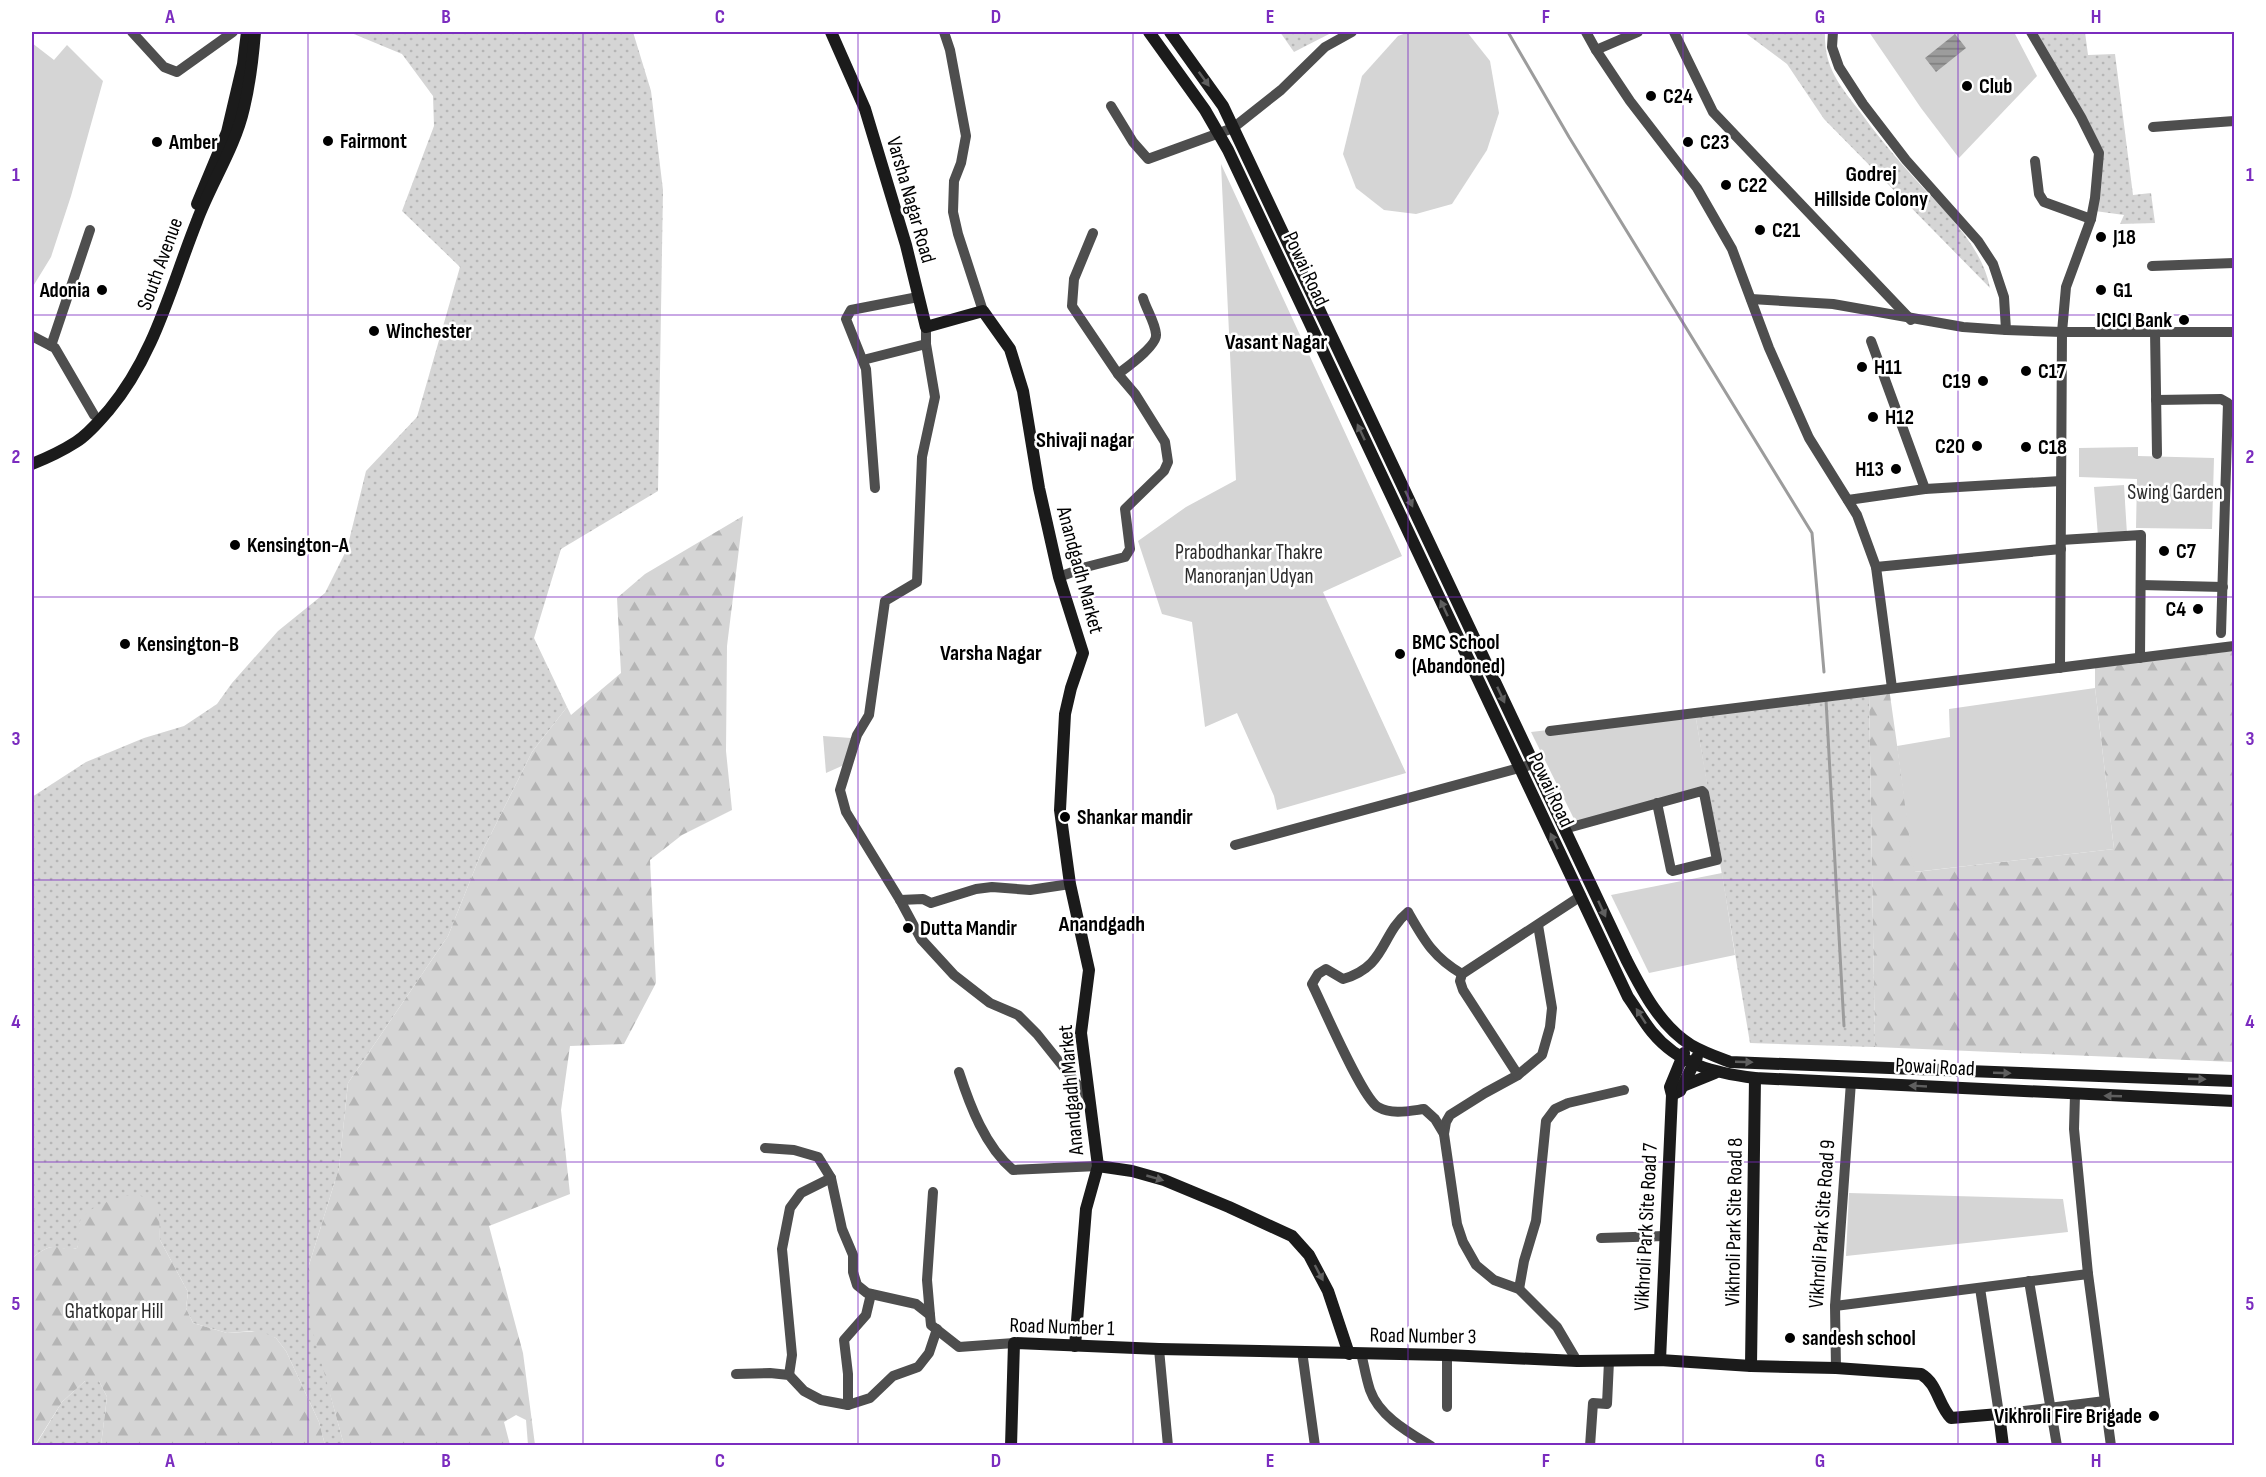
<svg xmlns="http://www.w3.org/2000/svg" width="2266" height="1477" viewBox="0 0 2266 1477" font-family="'Sofia Sans Condensed',sans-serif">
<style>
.grass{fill:url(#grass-dots)}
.forest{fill:url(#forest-firs)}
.park{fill:#d5d5d5}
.water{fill:url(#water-rules)}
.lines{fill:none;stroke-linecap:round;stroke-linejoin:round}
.stream{stroke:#9c9c9c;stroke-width:3}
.street{stroke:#4e4e4e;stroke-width:10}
.secondary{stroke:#1b1b1b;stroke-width:12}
.oneway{fill:#5f5f5f}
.grid{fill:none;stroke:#7b2cbf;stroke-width:1.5;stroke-opacity:0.55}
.poi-dot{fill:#000;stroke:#fff;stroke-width:2}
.labels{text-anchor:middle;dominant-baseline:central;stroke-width:5;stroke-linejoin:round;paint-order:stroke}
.poi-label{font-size:21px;font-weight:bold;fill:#000;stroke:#fff;text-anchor:start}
.street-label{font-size:21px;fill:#000;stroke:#fff}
.park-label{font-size:21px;fill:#2c2c2c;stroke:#fff}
.neighbourhood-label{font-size:22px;font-weight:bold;fill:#000;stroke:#fff}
.neatline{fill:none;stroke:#7b2cbf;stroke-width:2}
.grid-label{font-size:20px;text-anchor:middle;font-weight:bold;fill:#7b2cbf}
</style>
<defs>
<pattern id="grass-dots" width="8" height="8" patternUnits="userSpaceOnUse" patternTransform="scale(1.5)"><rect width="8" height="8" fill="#d5d5d5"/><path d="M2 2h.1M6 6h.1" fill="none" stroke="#b5b5b5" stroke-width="1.8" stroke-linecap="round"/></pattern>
<pattern id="forest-firs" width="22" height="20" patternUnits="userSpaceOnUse" patternTransform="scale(1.5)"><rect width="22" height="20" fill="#d5d5d5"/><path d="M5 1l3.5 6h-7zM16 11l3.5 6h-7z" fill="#b5b5b5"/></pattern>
<pattern id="water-rules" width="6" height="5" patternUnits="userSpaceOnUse" patternTransform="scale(1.5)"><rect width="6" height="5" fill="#9c9c9c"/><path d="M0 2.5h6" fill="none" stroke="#7d7d7d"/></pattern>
</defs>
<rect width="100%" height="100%" fill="#fff"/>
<g class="grass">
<path d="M349,32H633L651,91L663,190L658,491L561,549L534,638L567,707L532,752L480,856L448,936L348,1083L339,1168L309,1265L331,1397L344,1445H325L319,1422L286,1351L276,1338L252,1331L227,1333L193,1323L186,1308L188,1292L160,1240L159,1226L79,1223L80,1240L77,1248C68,1251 63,1248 53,1247C45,1247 38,1254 32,1258V797L86,762L144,738L184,726L217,704L232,683L278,631L325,593L347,549L366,471L417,417L460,267L402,211L434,126L433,96L402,54Z"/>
<path d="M1280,32H1333L1294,52Z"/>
<path d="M1744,32H1825C1824,66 1838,83 1858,109C1876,134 1895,157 1916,180C1944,211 1982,245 1990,288L1824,119L1787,64Z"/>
<path d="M2035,32H2085L2088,55L2115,54L2133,195L2151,193L2155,223L2120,224L2124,215L2095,211L2096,151Z"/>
<path d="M1869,692L1875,1047L1750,1043L1695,713Z"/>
<path d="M85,1381H99L107,1397L101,1445L35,1446L62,1402Z"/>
</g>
<g class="forest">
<path d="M743,516L727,646L726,751L732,810L682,835L650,860L656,983L624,1044L570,1046L561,1110L570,1194L489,1226L523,1353L535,1445H528L526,1420L516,1415L504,1422L510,1445H344L310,1321L309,1265L339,1168L348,1083L448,936L480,856L532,752L567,707L571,715L621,673L617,598L645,574Z"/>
<path d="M2234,651V1062L1875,1047L1869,692L1889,688L1915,872L2114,849L2095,688V665Z"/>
<path d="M133,1194L148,1198L159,1210L160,1240L188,1292L186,1308L193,1323L227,1333L260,1331L276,1338L286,1351L319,1422L325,1445H101L107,1397L99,1381H85L62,1402L35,1445H32V1258C38,1254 45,1247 53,1247C63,1247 68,1251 77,1248C80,1240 77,1232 79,1224C83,1207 118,1198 133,1194Z"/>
</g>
<g class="park">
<path d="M1409,32H1467L1490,61L1499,113L1487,150L1452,204L1416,214L1384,210L1356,188L1343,154L1362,76L1398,36Z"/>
<path d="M1869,32H2014L2037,76L1959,158L1921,108Z"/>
<path d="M32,43L54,60L67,45L103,81L71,196L51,257L32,288Z"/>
<path d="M1221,164L1402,556L1323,592L1406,773L1277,810L1274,796L1237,713L1205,727L1192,622L1162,614L1138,541L1186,507L1236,480Z"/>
<path d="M2138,447V456L2214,458L2212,529L2136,528L2137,479L2079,477V448Z"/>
<path d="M2124,485L2127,534L2098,536L2094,487Z"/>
<path d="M2095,688L2114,849L1914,872L1897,746L1950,737L1949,709Z"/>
<path d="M1695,713L1709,794L1576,823L1531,732Z"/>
<path d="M823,736L851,738L844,765L826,773Z"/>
<path d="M1722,873L1735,955L1649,973L1611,895Z"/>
<path d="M1849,1193L2063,1199L2068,1232L1846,1256Z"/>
</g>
<path class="water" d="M1955,34L1966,48L1936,72L1925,58Z"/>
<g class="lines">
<g class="stream">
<path d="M1508,32L1569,137L1812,533L1824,672"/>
<path d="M1826,700L1844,1026"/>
</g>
<g class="street">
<path d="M132,32L164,67L177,72L233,32"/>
<path d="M944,32L950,50L966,136L961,163L954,181L953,212L958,234L983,311"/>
<path d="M1586,32L1596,50L1630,101L1697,188L1732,249L1769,348L1809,438L1857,515L1876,567L1892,688"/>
<path d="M1674,32L1713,112L1911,320"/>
<path d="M1833,32L1832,47L1839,67L1863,104L1906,160L1978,241L1993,264L2004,297L2006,330L2062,332H2234"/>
<path d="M2031,32L2081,117L2099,153L2095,198L2091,219L2066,287L2062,332L2060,668"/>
<path d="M1596,50L1638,32"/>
<path d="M1111,106L1133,142L1148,159L1233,128L1281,90L1325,47L1352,32"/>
<path d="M2153,127L2234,121"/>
<path d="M2035,161L2039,194L2044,202L2091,219"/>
<path d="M2152,266L2234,263"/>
<path d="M1751,299L1833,304L1963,327L2006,330"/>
<path d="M926,327V344L935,397L922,457L917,582L885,601L869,715L857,735L840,790L846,812L900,900L921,939L954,975L990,1003L1018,1015L1037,1034L1089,1099"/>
<path d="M2155,331L2157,454"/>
<path d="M32,336L55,348L94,415"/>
<path d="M1871,341L1925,489"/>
<path d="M51,346L90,230"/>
<path d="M863,360L926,344"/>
<path d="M1118,374C1127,367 1158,345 1156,334C1155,322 1146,309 1143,298"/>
<path d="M2156,400L2221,399L2228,403L2221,633"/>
<path d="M875,488L866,369L846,319L851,310L918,297"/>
<path d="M1848,500L1925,489L2061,481"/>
<path d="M2061,540L2141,535L2140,658"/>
<path d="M1876,567L2061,549"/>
<path d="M1059,577L1086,567L1125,557L1130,549L1125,509L1164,471L1168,462L1165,442L1135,394L1118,374L1072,306L1074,279L1093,233"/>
<path d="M2141,585L2223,587"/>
<path d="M1550,731L2234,646"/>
<path d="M1564,829L1702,791L1704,793L1717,860L1673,871L1671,870L1657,803"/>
<path d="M1235,845L1534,764"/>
<path d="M900,900L923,899L931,903L976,889L992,887L1030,890L1070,884"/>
<path d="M1538,925L1552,1008L1550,1027L1542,1055L1518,1075L1485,1093L1450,1115L1446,1122L1444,1134L1457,1224L1463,1242L1476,1265L1494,1280L1519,1289L1557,1327L1577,1361"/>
<path d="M959,1072C970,1106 985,1146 1013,1170L1098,1166"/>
<path d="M1518,1075L1463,990L1460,981L1462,974L1581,896"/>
<path d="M2075,1095L2074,1129L2088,1274L2111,1446"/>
<path d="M1444,1134L1435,1119L1424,1109C1409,1111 1392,1115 1378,1107C1362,1098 1323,1006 1312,984L1318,974L1326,969L1343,979C1387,966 1380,935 1408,912C1424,940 1433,957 1462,974"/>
<path d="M765,1148L794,1150L818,1157L831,1178L842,1229L853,1255V1272L857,1285L867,1293L916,1304L930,1315L931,1325L959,1347L1014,1343"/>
<path d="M1601,1238L1665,1236"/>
<path d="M2029,1281L2057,1446"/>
<path d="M1980,1288L1999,1414L2105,1401"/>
<path d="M1519,1289L1524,1261L1536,1221L1546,1121L1555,1109L1568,1103L1624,1090"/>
<path d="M1835,1306L2088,1274"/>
<path d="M930,1315L927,1280L933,1192"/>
<path d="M1159,1349L1168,1446"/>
<path d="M1302,1351L1315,1446"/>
<path d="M1361,1353C1364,1365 1366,1378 1370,1390C1379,1416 1408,1432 1431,1446"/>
<path d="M1836,1368L1835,1306L1851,1082"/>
<path d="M736,1374L770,1373L789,1375L804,1391L821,1400L848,1405L870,1398L893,1376L918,1367L929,1353L937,1329"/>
<path d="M789,1375L792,1355L782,1249L790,1208L801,1193L831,1178"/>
<path d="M848,1405V1374L844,1340L866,1315L871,1294"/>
<path d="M1447,1407V1355"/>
<path d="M1590,1446L1593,1403L1607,1404L1609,1361"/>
</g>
<g class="secondary">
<path d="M831,32L865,109L906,245L926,327L983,311L1010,349L1023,391L1039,488L1059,577L1083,653L1071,688L1065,714L1060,810L1070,884L1089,970L1081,1033L1098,1166L1086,1209L1075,1346"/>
<path d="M1149,32L1205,110L1228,150L1628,997C1636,1008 1643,1021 1652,1032C1679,1065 1715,1073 1755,1078L2234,1101"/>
<path d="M1170,32L1223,106L1626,959C1642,990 1660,1026 1691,1045C1703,1052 1717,1057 1730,1062L2234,1081"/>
<path d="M197,204L227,132L243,64L247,32"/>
<path d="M32,464C47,458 62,451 76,442C89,434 99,421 109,410C155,355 171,286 197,221C211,183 235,148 244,108C250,83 253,57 255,32"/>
<path d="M1683,1086L1715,1073"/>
<path d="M1672,1095L1680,1091L1697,1057"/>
<path d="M1098,1166L1132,1171L1164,1180L1229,1207L1292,1236L1309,1255L1328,1291L1349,1354"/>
<path d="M1660,1360L1672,1095L1670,1087L1684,1053"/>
<path d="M1751,1366L1755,1078"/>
<path d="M1011,1446L1014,1343L1159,1349L1447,1355L1577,1361L1660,1360L1751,1366L1836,1368L1921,1374C1938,1384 1938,1405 1951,1418L1999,1414L2003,1446"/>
</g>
</g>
<defs><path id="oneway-solid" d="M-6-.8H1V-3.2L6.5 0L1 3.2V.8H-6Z" transform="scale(1.5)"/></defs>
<g class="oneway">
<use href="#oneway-solid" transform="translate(1204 79) rotate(54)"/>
<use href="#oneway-solid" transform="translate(1361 432) rotate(-115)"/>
<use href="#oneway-solid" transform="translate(1409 499) rotate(65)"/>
<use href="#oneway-solid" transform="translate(1444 608) rotate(-115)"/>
<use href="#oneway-solid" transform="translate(1501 695) rotate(65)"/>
<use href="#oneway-solid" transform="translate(1554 841) rotate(-115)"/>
<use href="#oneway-solid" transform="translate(1602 909) rotate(65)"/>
<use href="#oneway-solid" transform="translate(1641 1016) rotate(-123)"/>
<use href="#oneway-solid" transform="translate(1744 1062) rotate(2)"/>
<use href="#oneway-solid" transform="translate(2002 1073) rotate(2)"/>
<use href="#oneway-solid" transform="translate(2197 1079) rotate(2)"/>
<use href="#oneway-solid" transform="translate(1918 1086) rotate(-177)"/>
<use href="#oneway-solid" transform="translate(2113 1096) rotate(-178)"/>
<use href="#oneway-solid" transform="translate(1155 1178) rotate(16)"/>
<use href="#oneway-solid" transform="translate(1319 1273) rotate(62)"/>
</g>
<path class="grid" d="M308,32V1446M583,32V1446M858,32V1446M1133,32V1446M1408,32V1446M1683,32V1446M1958,32V1446M32,315H2234M32,597H2234M32,880H2234M32,1162H2234"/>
<g class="poi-dot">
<circle cx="1967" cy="86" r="6"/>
<circle cx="1651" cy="96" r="6"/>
<circle cx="328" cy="141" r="6"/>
<circle cx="157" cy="142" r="6"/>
<circle cx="1688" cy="142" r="6"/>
<circle cx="1726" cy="185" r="6"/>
<circle cx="1760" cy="230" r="6"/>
<circle cx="2101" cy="237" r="6"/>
<circle cx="102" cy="290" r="6"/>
<circle cx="2101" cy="290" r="6"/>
<circle cx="2184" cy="320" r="6"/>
<circle cx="374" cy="331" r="6"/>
<circle cx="1862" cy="367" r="6"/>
<circle cx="2026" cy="371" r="6"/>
<circle cx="1983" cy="381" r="6"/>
<circle cx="1873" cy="417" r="6"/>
<circle cx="1977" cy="446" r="6"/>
<circle cx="2026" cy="447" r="6"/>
<circle cx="1896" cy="469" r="6"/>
<circle cx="235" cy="545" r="6"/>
<circle cx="2164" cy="551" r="6"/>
<circle cx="2198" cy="609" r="6"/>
<circle cx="125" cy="644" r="6"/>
<circle cx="1400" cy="654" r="6"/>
<circle cx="1065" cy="817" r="6"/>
<circle cx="908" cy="928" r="6"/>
<circle cx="1790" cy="1338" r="6"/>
<circle cx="2154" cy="1416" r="6"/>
</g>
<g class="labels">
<g class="poi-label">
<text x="1979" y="86">Club</text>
<text x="1663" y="96">C24</text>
<text x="340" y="141">Fairmont</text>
<text x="169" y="142">Amber</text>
<text x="1700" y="142">C23</text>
<text x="1738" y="185">C22</text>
<text x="1772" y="230">C21</text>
<text x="2113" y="237">J18</text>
<text x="90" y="290" text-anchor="end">Adonia</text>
<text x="2113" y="290">G1</text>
<text x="2172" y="320" text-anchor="end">ICICI Bank</text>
<text x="386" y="331">Winchester</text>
<text x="1874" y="367">H11</text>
<text x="2038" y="371">C17</text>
<text x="1971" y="381" text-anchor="end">C19</text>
<text x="1885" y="417">H12</text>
<text x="1965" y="446" text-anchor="end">C20</text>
<text x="2038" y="447">C18</text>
<text x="1884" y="469" text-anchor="end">H13</text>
<text x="247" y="545">Kensington-A</text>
<text x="2176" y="551">C7</text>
<text x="2186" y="609" text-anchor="end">C4</text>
<text x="1412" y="642">BMC School<tspan x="1412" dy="24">(Abandoned)</tspan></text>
<text x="137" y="644">Kensington-B</text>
<text x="1077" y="817">Shankar mandir</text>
<text x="920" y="928">Dutta Mandir</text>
<text x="1802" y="1338">sandesh school</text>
<text x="2142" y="1416" text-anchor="end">Vikhroli Fire Brigade</text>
</g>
<g class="street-label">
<text transform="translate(911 200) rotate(74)">Varsha Nagar Road</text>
<text transform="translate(160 264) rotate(-70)">South Avenue</text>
<text transform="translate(1306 269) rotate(65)">Powai Road</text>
<text transform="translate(1080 570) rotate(75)">Anandgadh Market</text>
<text transform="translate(1551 790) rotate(65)">Powai Road</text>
<text transform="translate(1935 1067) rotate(3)">Powai Road</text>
<text transform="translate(1071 1090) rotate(-95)">Anandgadh Market</text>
<text transform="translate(1734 1222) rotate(-89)">Vikhroli Park Site Road 8</text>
<text transform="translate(1822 1224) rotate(-86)">Vikhroli Park Site Road 9</text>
<text transform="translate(1646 1227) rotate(-87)">Vikhroli Park Site Road 7</text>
<text transform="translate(1062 1327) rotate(2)">Road Number 1</text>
<text transform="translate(1423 1336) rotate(1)">Road Number 3</text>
</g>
<g class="park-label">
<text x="2175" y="492">Swing Garden</text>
<text x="1249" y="552">Prabodhankar Thakre<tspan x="1249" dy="24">Manoranjan Udyan</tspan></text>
<text x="114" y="1311">Ghatkopar Hill</text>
</g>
<g class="neighbourhood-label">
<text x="1871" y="174">Godrej<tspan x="1871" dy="25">Hillside Colony</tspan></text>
<text x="1276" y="342">Vasant Nagar</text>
<text x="1085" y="440">Shivaji nagar</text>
<text x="991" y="653">Varsha Nagar</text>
<text x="1102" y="924">Anandgadh</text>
</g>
</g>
<rect width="2266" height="1477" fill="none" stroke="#ffffff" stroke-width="66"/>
<rect x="33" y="33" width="2200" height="1411" class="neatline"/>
<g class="grid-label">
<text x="170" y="23">A</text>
<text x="446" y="23">B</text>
<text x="720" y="23">C</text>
<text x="996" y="23">D</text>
<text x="1270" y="23">E</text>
<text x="1546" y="23">F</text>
<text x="1820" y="23">G</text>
<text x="2096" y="23">H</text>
<text x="16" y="181">1</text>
<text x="2250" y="181">1</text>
<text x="16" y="463">2</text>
<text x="2250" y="463">2</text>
<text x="16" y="745">3</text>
<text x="2250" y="745">3</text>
<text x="16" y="1028">4</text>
<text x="2250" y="1028">4</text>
<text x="16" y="1310">5</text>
<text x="2250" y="1310">5</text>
<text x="170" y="1467">A</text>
<text x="446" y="1467">B</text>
<text x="720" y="1467">C</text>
<text x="996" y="1467">D</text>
<text x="1270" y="1467">E</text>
<text x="1546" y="1467">F</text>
<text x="1820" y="1467">G</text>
<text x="2096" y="1467">H</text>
</g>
</svg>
